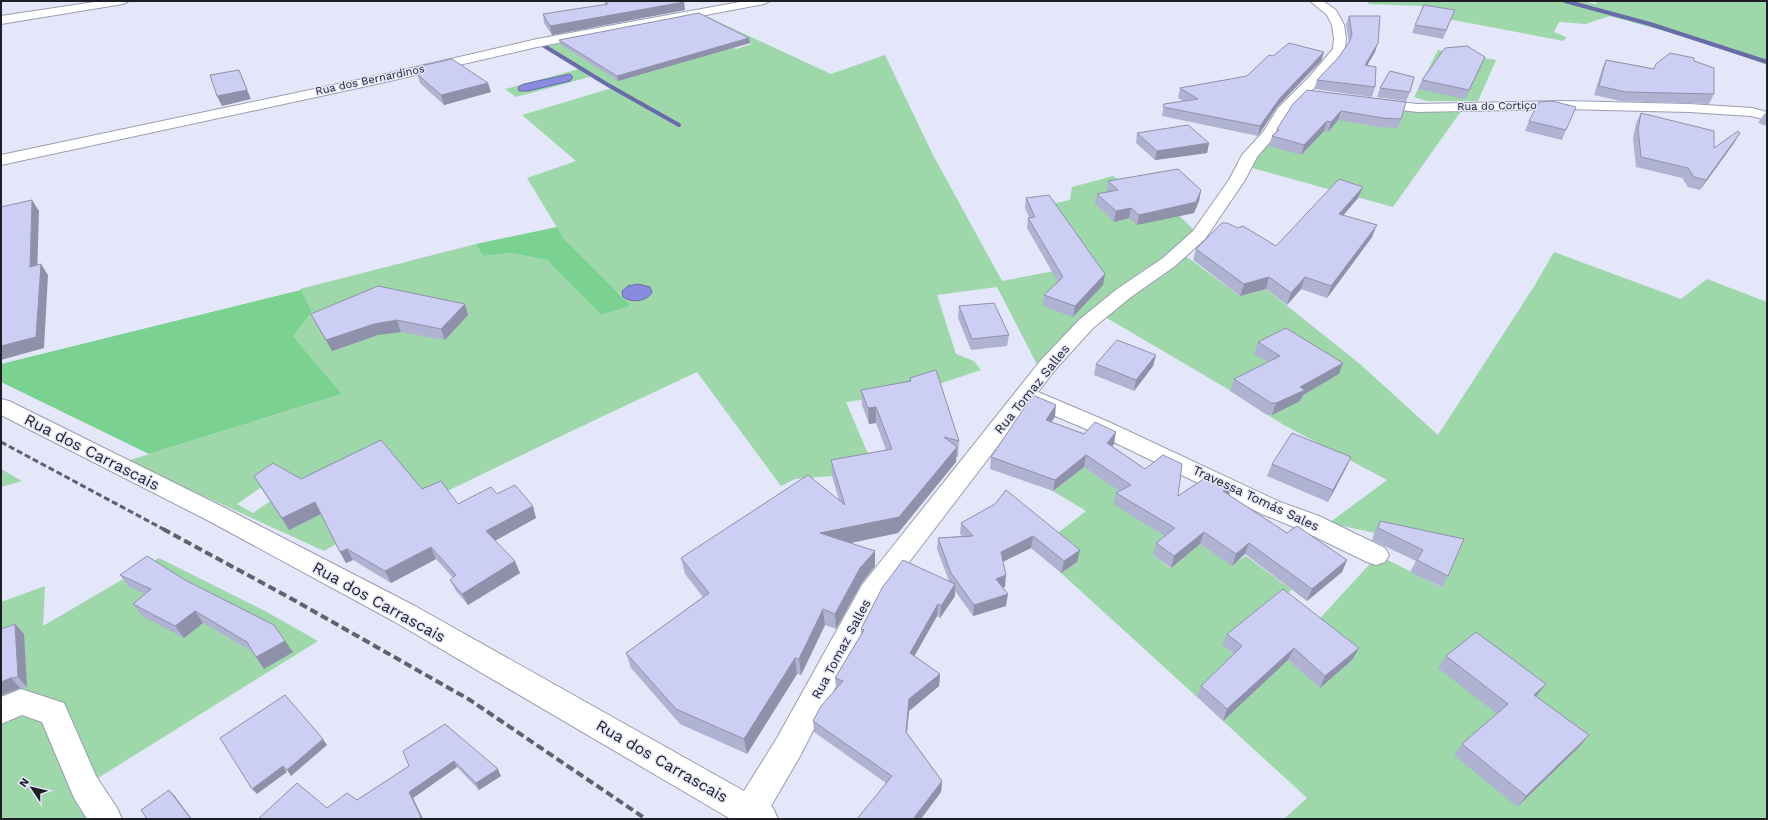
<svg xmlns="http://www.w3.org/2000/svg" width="1768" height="820" viewBox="0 0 1768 820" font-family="'Work Sans',sans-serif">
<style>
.green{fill:#9ed7aa;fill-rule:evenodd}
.forest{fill:#7ad190}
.water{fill:#888be0;stroke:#686ba8}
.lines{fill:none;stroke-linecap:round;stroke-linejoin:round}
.stream{stroke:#686ba8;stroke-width:4}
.street-casing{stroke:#9b9db0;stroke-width:2}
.street{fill:#fff;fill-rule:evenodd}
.rail-far1{stroke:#60616c;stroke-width:3;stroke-dasharray:6 3;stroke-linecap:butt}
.rail{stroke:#60616c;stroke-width:4;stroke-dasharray:8 4;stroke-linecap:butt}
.wall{fill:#afb2d1}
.shaded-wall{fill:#8f91aa}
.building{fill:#cccff3;stroke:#8f91aa}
.labels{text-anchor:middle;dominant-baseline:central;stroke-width:3;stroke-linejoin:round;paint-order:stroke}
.far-street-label{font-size:11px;fill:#1e1f26;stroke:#e4e6fa}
.street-label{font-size:13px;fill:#1e1f26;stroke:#e4e6fa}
.near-street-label{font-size:16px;fill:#1e1f26;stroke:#e4e6fa}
</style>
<rect width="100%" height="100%" fill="#e4e6fa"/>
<g class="green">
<path d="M1367,1H1582L1595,4L1599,1H1767V65L1690,38L1609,16L1586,24L1559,22L1554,32L1566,37L1564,41L1421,14L1422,6L1369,4Z"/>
<path d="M699,13L831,74L885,55L933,155L1002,281L1065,269L1048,205L1070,200L1072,187L1113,176L1138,191L1152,189L1199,235L1180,252L1240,296L1266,289L1360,364L1438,435L1535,285L1554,252L1681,299L1707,279L1767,302V819H1284L1307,798L1223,721L1288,660L1320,687L1352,660L1312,627L1378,555L1441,587L1457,551L1329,523L1387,480L1282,424L1226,388L1100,314L1042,374L997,287L937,295L956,354L974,361L981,370L909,394L846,402L874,468L832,476L795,479L781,486L697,372C576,428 457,487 336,544L324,551L127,461L342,394L293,336L312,312L300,289L476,244L483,256L511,253L547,260L601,315L631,306L564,239L527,178L576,161L522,115L612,88L593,76L516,97L505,89L579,69L537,43ZM738,37L752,44L736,49L722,42ZM279,475L295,484L253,513L237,504Z"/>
<path d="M1438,50L1496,60L1478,101H1427L1414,97Z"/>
<path d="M1405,107H1464L1393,207L1245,166L1270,133Z"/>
<path d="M1070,457L1125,495L1172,540L1153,555L1170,568L1200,544L1231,565L1246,556L1292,590L1223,645L1238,658L1197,697L1061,573L1050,539L1086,511L1053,491L1069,479Z"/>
<path d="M1,469L22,481L1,487Z"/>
<path d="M159,558L265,611L318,641L85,786L106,819H1V602L45,586L43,626Z"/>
</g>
<g class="forest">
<path d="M557,227L564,239L631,306L601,315L547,260L511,253L483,256L476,244Z"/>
<path d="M301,290L312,312L293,336L342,394L149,454L1,382V364Z"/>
</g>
<g class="water">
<path d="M570,74L573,77L570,81L528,91H519L518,87L524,84Z"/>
<path d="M638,284L650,287L652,292C647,302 631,303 623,297L622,291L628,286Z"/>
</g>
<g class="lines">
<g class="stream">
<path d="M1565,1L1650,24L1767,62"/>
<path d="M541,44L608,85L679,125"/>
</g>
<defs>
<g id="street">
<path d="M101,1H129L123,4L1,24V16Z"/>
<path d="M745,1H770L764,4L537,47L381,83L1,165V155L381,75L537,39Z"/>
<path d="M1310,1H1323L1336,10L1344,25L1346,38L1345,49L1337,62L1320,82L1289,113L1275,136L1257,157L1245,180L1205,239L1175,266L1131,297L1093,328L1055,370L1038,392L1109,422L1280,502L1319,516L1385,548L1389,555L1385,562L1376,565L1367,562L1301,530L1262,514L1093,432L1029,405L881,599L799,758L771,806L773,808L778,819H729V818L395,622L209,521L1,415V399L9,401L227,509L415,606L744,791L777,738L862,585L1041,360L1079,320L1117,289L1163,258L1193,231L1229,180L1242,155L1264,131L1278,108L1310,76L1327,56L1333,49L1334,38L1332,25L1327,15Z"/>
<path d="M1375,99L1417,104L1564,101L1689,104L1752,108L1767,112V120L1751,116L1689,112L1564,109L1417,112L1370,106L1368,103L1370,100Z"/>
<path d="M21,689L64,703L96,776L117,808L122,819H87L74,798L42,722L22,715L1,724V697Z"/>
</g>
</defs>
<use href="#street" class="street-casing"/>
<use href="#street" class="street"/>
<path class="rail-far1" d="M1,442L165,530"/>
<path class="rail" d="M163,529L292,599L470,700L646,819"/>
</g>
<g class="wall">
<path d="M605,1H681L685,10L552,35L544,23L543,14L605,5Z"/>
<path d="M1455,10L1443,39L1412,33L1415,25Z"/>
<path d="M1349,16L1375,52L1367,65L1375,87L1372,97L1314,89L1317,80L1338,58L1349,42L1346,25Z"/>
<path d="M749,38L750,43L618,81L560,44L559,40Z"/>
<path d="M1324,52L1321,61L1277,107L1258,136L1162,116L1164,104L1183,101L1178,98L1180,88L1247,76L1273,56Z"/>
<path d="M1606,60L1654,69L1694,61L1714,94L1709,104L1621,101L1594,95L1602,69Z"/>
<path d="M1481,66L1465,99L1418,89L1422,80Z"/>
<path d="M416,67L488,83L491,92L444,105L420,83L417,74L418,73Z"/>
<path d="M1380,88L1410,92L1406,101L1377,97Z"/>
<path d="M1307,90L1401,119L1398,128L1379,127L1338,120L1328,132L1324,131L1301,155L1269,146L1272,136L1276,132L1277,129Z"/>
<path d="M1767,112V126L1758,123L1764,114Z"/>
<path d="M1641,113L1714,148L1740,133L1734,143L1700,190L1688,187L1682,178L1636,167L1633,139L1636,123Z"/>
<path d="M1529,121L1566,130L1562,140L1525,131Z"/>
<path d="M1137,133L1209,143L1207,153L1155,160L1136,143Z"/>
<path d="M1108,181L1201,190L1199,201L1194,213L1137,225L1129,218L1114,222L1095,204L1097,194L1107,192Z"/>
<path d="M1363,187L1358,198L1343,215L1372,237L1327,298L1301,289L1287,305L1266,289L1240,296L1193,260L1196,249L1276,246Z"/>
<path d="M1026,198L1103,285L1073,317L1043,306L1044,295L1058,282L1027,228L1028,218L1029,217L1025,208Z"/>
<path d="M465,304L468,315L445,340L401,332L378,335L332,351L316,325L311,314Z"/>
<path d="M959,306L1009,335L1007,346L971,350L958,318Z"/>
<path d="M1258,342L1343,363L1339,374L1303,395L1300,401L1272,415H1267L1230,391L1234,379L1268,362L1254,354Z"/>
<path d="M1156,355L1153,366L1134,391L1094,375L1096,364Z"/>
<path d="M910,378L959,441L958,457H956V462L898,533L851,543L875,566L861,584L836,629L825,625L801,675L797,674L747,754L680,724L631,668L626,653L703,597L685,574L681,558L839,500L832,476L831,460L886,450L876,423L869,424L862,405L861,390L910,381Z"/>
<path d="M1055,417L1051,422L1114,444L1112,447L1178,496L1231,487L1229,495L1287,533L1347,560L1342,572L1307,601L1245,554L1232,566L1200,544L1171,568L1153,555L1156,543L1165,536L1113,504L1116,493L1119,491L1084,467L1053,491L990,469L991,457Z"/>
<path d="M1351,457L1346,468L1328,502L1267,476L1272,464Z"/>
<path d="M254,476L301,479L422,489L458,504L497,494L536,518L495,540L520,573L468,605L456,591L450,580L453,578L436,559L391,583L353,560L346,563L321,514L289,530L261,488Z"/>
<path d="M995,504L1080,550L1077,562L1061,573L1031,548L1003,562L1005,587H1003L1006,606L973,616L955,591V596L940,618L937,616L914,656L940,674L939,686L909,711L907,733L942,781L941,792L886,783L814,732L813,721L836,689L835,678L861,634V629L949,581L937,549L938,538L962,536L960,534L961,523Z"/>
<path d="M1380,521L1464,539L1448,576L1442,587L1410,572L1416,561L1372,540L1374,533Z"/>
<path d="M120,575L293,652L264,669L253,652L203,623L184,638L142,616L133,604L145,594L129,587Z"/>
<path d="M1,629L24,634L27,687L20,688L1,695Z"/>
<path d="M1227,634L1359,648L1352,660L1320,688L1288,660L1223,721L1197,697L1201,686L1234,654L1222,645Z"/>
<path d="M1446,656L1546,684L1536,696L1579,747L1517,807L1454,755L1462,744L1497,714L1438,668Z"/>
<path d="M445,724L501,776L479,790L457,767L413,798L423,819H258L327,808L357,800L409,766Z"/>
</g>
<g class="shaded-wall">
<path d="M684,2L685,10L552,35L550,26Z"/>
<path d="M749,38L750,43L618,81L617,76Z"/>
<path d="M1378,43L1375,52L1362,74L1365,65Z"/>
<path d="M1324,52L1321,61L1277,107L1258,136L1260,126L1280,98Z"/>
<path d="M1485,57L1481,66L1465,99L1469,90Z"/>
<path d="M239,70L251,99L222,106L217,96Z"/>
<path d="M488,83L491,92L444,105L441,95Z"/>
<path d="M1341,111L1338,120L1328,132L1331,122Z"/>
<path d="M1327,121L1324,131L1301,155L1304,145Z"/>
<path d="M1740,133L1734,143L1700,190L1706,180Z"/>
<path d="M1209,143L1207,153L1155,160L1157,151Z"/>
<path d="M1363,187L1358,198L1335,225L1339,214Z"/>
<path d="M1201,190L1199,201L1194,213L1137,225L1139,215Z"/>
<path d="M32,200L39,211L37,278L30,267Z"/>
<path d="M1131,208L1129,218L1114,222L1116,211Z"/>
<path d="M1377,225L1372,237L1327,298L1331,286Z"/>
<path d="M41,264L48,275L44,348L1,360V346Z"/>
<path d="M1105,274L1103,285L1073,317L1075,306Z"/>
<path d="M1269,277L1266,289L1240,296L1244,284Z"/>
<path d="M1305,277L1301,289L1287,305L1291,293Z"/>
<path d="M465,304L468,315L445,340L441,329Z"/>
<path d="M397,320L401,332L378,335L332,351L326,340L374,324Z"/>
<path d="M1156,355L1153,366L1134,391L1136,380Z"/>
<path d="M1343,363L1339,374L1303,395L1300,401L1272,415L1276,403L1300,387Z"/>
<path d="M1056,405L1055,417L1044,432L1046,420Z"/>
<path d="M876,407V423L869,424L868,408Z"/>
<path d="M1116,432L1114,444L1105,455L1107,443Z"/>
<path d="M957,447L956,462L898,533L821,549L820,533Z"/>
<path d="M1086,455L1084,467L1053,491L1055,480Z"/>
<path d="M1351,457L1346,468L1328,502L1333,490Z"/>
<path d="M1231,487L1228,499L1223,491Z"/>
<path d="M315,502L321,514L289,530L282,518Z"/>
<path d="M533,506L536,518L491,543L486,531Z"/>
<path d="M1204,532L1200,544L1171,568L1174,556Z"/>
<path d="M1033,536L1031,548L1000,563L1001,552Z"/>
<path d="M1249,543L1245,554L1232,566L1236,554Z"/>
<path d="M431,547L436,559L391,583L385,571Z"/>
<path d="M347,549L353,560L346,563L340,552Z"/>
<path d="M1080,550L1077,562L1061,573L1064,561Z"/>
<path d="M875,551V566L861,584L836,629L835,614L860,568Z"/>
<path d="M1347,560L1342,572L1307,601L1312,589Z"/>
<path d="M515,561L520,573L468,605L462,594Z"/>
<path d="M1006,575L1005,587L995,591L996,579Z"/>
<path d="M955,584V596L940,618L941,606Z"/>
<path d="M1008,594L1006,606L973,616L974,605Z"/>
<path d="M938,604L937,616L910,664V653Z"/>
<path d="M823,609L825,625L801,675L799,659Z"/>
<path d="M195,611L203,623L184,638L175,626Z"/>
<path d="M15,624L24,634L27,687L18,677Z"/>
<path d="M285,641L293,652L264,669L256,657Z"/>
<path d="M1294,648L1288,660L1223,721L1227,709Z"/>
<path d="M1359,648L1352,660L1320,688L1325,676Z"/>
<path d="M795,658L797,674L747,754L744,739Z"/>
<path d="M940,674L939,686L909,711L906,743L909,699Z"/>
<path d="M11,678L20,688L1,695V682Z"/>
<path d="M1546,684L1537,695L1525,706L1534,695Z"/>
<path d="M1589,735L1579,747L1517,807L1526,796Z"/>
<path d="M323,739L327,745L291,776L287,770Z"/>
<path d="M454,761L457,767L413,798L423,819H419L409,792Z"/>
<path d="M283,766L287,772L257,794L252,789Z"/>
<path d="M498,769L501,776L479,790L476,783Z"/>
<path d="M942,781L941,792L921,819H913Z"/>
<path d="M169,790L174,795L192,819H191Z"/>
</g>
<g class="building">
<path d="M605,1H681L684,2L550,26L543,14L608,4Z"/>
<path d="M1424,5L1455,10L1446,30L1415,25Z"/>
<path d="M699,13L749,38L617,76L559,40Z"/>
<path d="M1349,16H1380L1378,43L1365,65L1376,67L1375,87L1317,80L1338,58L1349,42L1352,35Z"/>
<path d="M1289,43L1324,52L1280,98L1260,126L1163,107L1164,104L1198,99L1180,88L1247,76L1269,55L1273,56Z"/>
<path d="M1467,46L1485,57L1469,90L1422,80L1445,48Z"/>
<path d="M1670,53L1694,58V61L1714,68V94L1626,92L1599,86L1606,60L1654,69L1656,64Z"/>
<path d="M452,59L488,83L441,95L417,74L423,73L416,67Z"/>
<path d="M239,70L247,90L217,96L210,75Z"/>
<path d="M1390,71L1414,77L1410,92L1380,88Z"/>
<path d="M1307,90L1406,102L1401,119L1383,118L1341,111L1331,122L1327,121L1304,145L1272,136L1279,130L1277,129L1293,104Z"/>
<path d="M1552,101L1576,107L1566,130L1529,121L1539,102Z"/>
<path d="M1641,113L1714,131V148L1738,131L1740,133L1706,180L1694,177L1688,168L1641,157L1638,129Z"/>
<path d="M1188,125L1209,143L1157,151L1137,133Z"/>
<path d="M1178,169L1201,190L1196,202L1139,215L1131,208L1116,211L1097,194L1118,190L1108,181Z"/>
<path d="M1339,179L1363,187L1339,214L1377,225L1331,286L1305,277L1291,293L1269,277L1244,284L1196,249L1222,223H1227L1238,228L1243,226L1276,246Z"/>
<path d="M1049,195L1105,274L1075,306L1044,295L1063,277L1028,218L1035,217L1026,198Z"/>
<path d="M32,200L30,267L41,264L36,337L1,346V207Z"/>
<path d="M378,286L465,304L441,329L397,320L374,324L326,340L311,314Z"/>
<path d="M994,303L1009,335L972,339L959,306Z"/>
<path d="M1286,328L1343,363L1300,387L1305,390L1276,403H1271L1234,379L1280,356L1258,342Z"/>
<path d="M1117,340L1156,355L1136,380L1096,364Z"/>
<path d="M936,370L959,441L944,437L957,447L899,517L820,533L875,551L860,568L835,614L823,609L799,659L795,658L744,739L676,709L626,653L709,593L681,558L808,475L845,505L831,460L892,449L876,407L868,408L861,390L911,381L910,378Z"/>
<path d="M1033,395L1056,405L1046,420L1084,434L1095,422L1116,432L1107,443L1145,469L1163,455L1182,464L1178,496L1208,476L1231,487L1223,491L1287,533L1297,526L1347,560L1312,589L1249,543L1236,554L1204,532L1174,556L1156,543L1175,528L1116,493L1131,485L1086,455L1055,480L991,457Z"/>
<path d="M1292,433L1351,457L1333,490L1272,464Z"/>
<path d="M381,440L422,489L441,481L458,504L491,487L497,494L515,485L533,506L486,531L515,561L462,594L450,580L456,575L431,547L385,571L347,549L340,552L315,502L282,518L254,476L273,463L301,479Z"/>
<path d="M1006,490L1080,550L1064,561L1033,536L1001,552L1006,575L996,579L1008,594L974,605L951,573L938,538L973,536L961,523L995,504Z"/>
<path d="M1380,521L1464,539L1448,576L1417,560L1423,550L1378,528Z"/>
<path d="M147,556L185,580L274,625L285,641L256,657L247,642L195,611L175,626L133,604L151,589L120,575Z"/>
<path d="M903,560L955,584L941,606L938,604L910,653L940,674L909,699L906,732L942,781L913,819H857L892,776L813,721L821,706L843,681L835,678L864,630L861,629L882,588Z"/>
<path d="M1283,589L1359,648L1325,676L1294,648L1227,709L1201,686L1242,646L1227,634Z"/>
<path d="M15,624L18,677L11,678L1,682V629Z"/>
<path d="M1476,632L1546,684L1534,695L1589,735L1526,796L1462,744L1508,704L1446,656Z"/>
<path d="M285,695L323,739L287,770L283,766L252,789L220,738Z"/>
<path d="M445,724L498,769L476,783L454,761L409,792L421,817L419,819H258L297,783L327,808L347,793L357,800L409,766L403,751Z"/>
<path d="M169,790L191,819H147L141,810Z"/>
</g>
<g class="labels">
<g class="far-street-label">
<text transform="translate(370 80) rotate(-12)">Rua dos Bernardinos</text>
<text transform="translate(1497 106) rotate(-1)">Rua do Cortiço</text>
</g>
<g class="street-label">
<text transform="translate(1032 389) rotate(-51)">Rua Tomaz Salles</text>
<text transform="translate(1256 498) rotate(25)">Travessa Tomás Sales</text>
<text transform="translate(841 649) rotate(-62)">Rua Tomaz Salles</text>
</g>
<g class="near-street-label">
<text transform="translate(92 452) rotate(27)">Rua dos Carrascais</text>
<text transform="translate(379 602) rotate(29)">Rua dos Carrascais</text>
<text transform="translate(662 761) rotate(30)">Rua dos Carrascais</text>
</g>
</g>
<rect width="1768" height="820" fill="none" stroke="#1e1f26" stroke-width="4"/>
<g transform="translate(32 788) rotate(305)" stroke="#e4e6fa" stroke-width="3" paint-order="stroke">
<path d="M0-3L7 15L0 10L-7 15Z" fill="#1e1f26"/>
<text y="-6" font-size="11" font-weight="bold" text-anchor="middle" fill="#1e1f26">N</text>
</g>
</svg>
